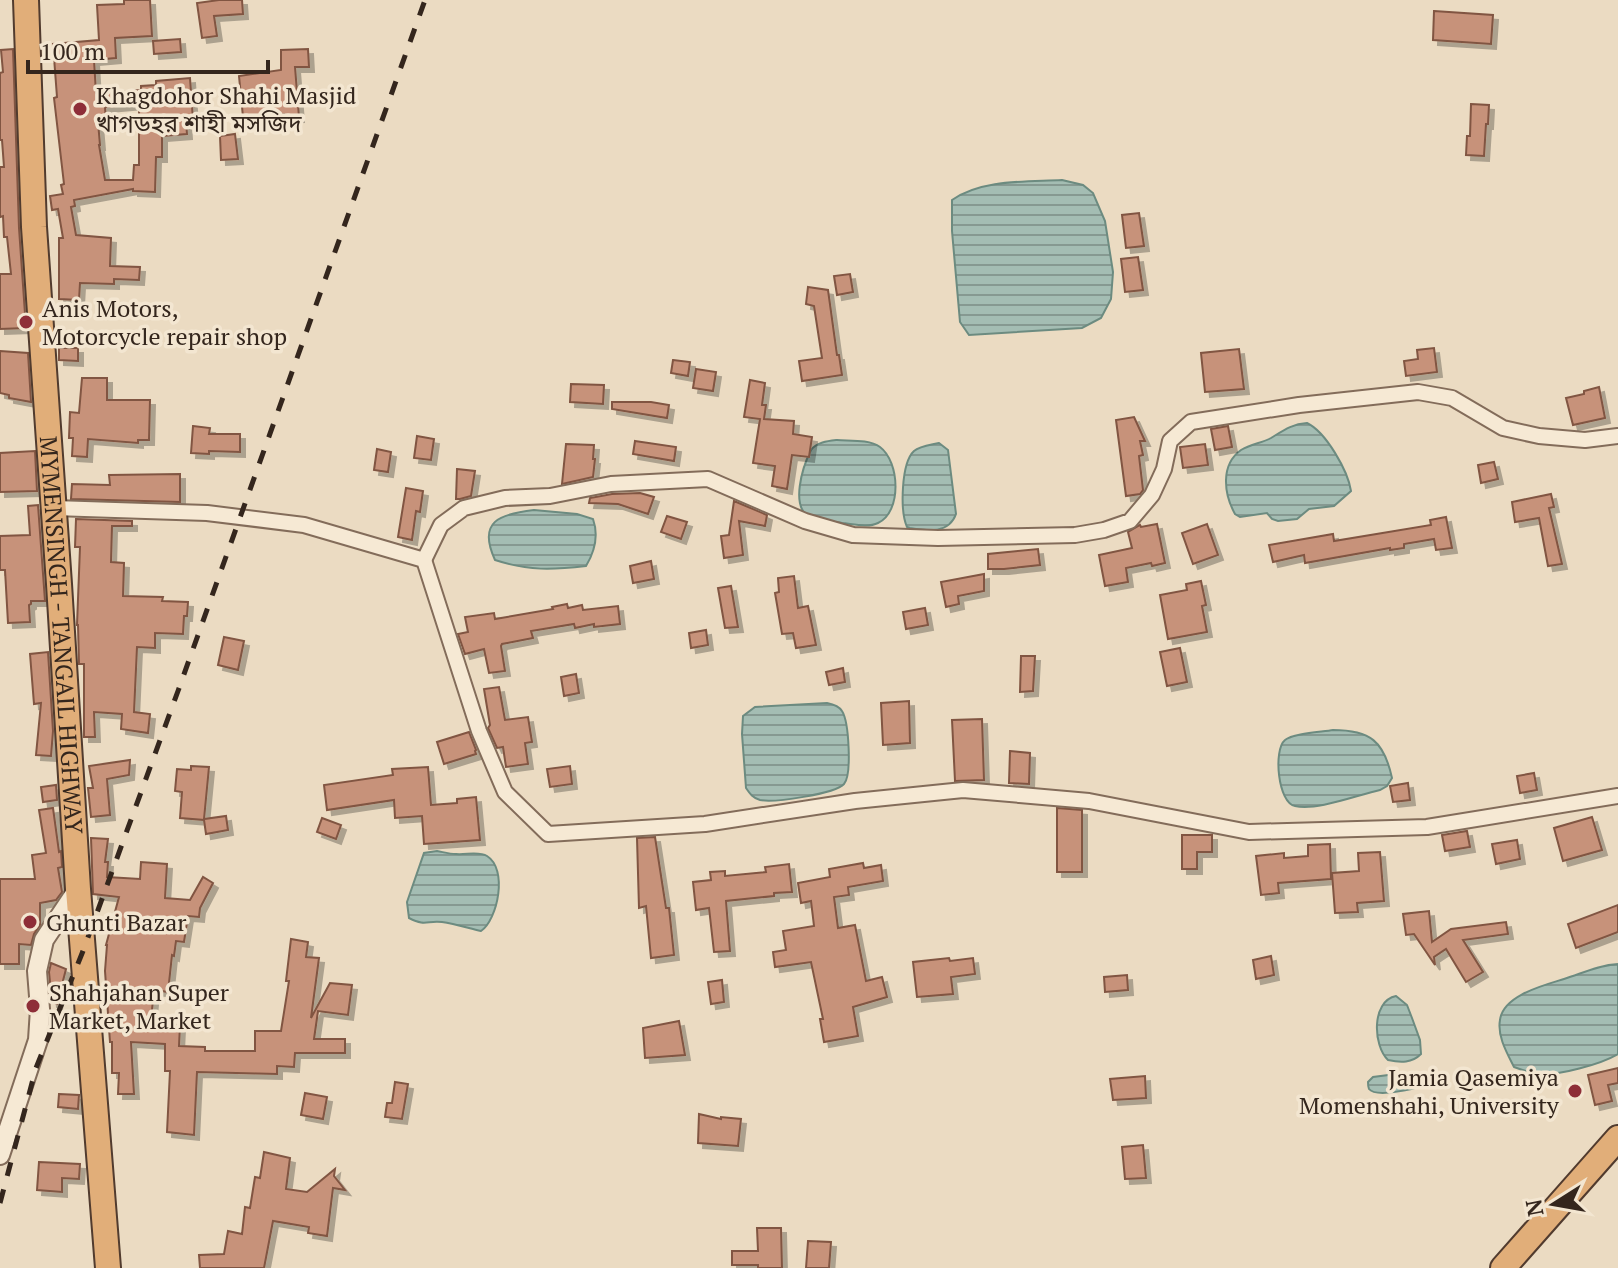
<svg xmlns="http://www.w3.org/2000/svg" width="1618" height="1268" viewBox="0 0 1618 1268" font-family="'PT Serif','Noto Sans Bengali',serif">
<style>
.water{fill:url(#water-rules);stroke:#6c8b80;stroke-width:2}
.building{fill:#c7927a;stroke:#815542;stroke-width:2;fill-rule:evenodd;filter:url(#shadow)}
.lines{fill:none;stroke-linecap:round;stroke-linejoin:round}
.minor-casing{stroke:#836c5a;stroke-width:18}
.tertiary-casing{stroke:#836c5a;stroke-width:22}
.trunk-casing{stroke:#513b2e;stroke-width:28}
.minor{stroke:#f6e9d4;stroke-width:14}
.tertiary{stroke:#f6e9d4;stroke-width:18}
.trunk{stroke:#e1ae79;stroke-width:24}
.rail{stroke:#34261d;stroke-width:5;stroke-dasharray:14 14;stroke-linecap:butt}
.poi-dot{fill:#8e2e38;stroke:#f3e6d1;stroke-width:3}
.labels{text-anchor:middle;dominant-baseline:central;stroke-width:7;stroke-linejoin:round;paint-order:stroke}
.poi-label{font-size:24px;fill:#34261d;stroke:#f3e6d1;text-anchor:start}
.street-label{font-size:24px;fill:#34261d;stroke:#f3e6d1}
</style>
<defs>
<pattern id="water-rules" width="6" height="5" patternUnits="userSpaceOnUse" patternTransform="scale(2)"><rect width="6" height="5" fill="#a4bdb3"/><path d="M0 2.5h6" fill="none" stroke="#869991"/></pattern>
<filter id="shadow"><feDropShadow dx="5" dy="5" stdDeviation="0" flood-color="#0004"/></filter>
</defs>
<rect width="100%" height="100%" fill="#ebdbc2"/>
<g class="water">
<path d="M1062,180L1083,185L1093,193L1105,221L1113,272L1111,299L1101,318L1082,328L969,335L960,322L952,231V200C982,179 1027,182 1062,180Z"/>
<path d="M1307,423C1326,432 1348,471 1351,491L1334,506L1309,509L1297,519L1278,521L1272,519L1267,513L1240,517L1235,514C1224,494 1220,465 1241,450C1251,444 1262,443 1271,438C1284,430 1292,424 1307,423Z"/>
<path d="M837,440C850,441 869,439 880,447C900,462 902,512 878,523C868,528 853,524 842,523C832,521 820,522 811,518C789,508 803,466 811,450C817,442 828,441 837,440Z"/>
<path d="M939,443L948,450L956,514C949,534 928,531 910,528L907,527C900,511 901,463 914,451C920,446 931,445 939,443Z"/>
<path d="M534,510L577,514L593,519C599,536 595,551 586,566C552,570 529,571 495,560C477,521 500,514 534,510Z"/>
<path d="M827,703C832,704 839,706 842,711C849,722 852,775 844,784C835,794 773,803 760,800C753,798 750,794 746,788L742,734L743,716L755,707Z"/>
<path d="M1333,730C1370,730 1384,741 1392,778L1387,786L1380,790C1357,795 1317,811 1295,806C1278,803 1273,750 1285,740C1293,733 1322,732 1333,730Z"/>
<path d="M437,851C443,852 449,854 456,854C466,855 479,851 487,856C508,869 498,919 481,931C468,928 455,924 442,922C427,920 426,927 409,918L407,902L424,853Z"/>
<path d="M1618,964V1054C1601,1064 1558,1076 1539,1074C1530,1073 1522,1070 1514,1067C1507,1053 1497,1036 1500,1020C1503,995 1545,985 1564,979C1583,973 1599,965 1618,964Z"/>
<path d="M1396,996L1407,1005L1412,1018L1420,1040L1421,1054C1412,1063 1401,1063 1388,1060C1373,1046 1371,1001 1396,996Z"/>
<path d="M1404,1073H1416L1423,1076L1425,1081L1424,1085C1414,1089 1376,1098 1369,1089C1368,1087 1368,1085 1368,1082L1373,1077Z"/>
</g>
<g class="building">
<path d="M124,0H150L152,36L115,38L116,58L94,60L96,93L141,90V86L156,85V81L190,78L193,120L186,121L187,134L162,136V157H156L155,192L133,191V189L74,200L75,206L71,207L76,235L111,238L110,266L140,267L139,280L114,279V284L80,283L79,300L59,299V238H63L58,209L52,210L50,196L63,194L61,185L64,184L54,98L57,97L53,44L99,40L97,5L124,4ZM139,104V165H134L133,180H105L99,145H100L98,122L106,121L105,107Z"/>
<path d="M219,0H242L243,14L214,16L217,36L202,38L197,3Z"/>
<path d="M1434,11L1493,15L1491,44L1433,40Z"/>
<path d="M180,39L181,52L154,54L153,41Z"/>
<path d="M13,49L19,228L26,328L0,329V274H11L7,237H4L3,216L0,217V167H4L2,140H0V73L3,72L1,50Z"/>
<path d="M308,49L309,67H295L299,117L285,118L284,114L243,117L239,76L281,70V50Z"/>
<path d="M1471,104L1489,105L1488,124H1486L1484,156L1466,155L1467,136H1470Z"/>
<path d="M235,134L238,159L221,160L220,136Z"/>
<path d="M1139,213L1144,246L1126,248L1122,215Z"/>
<path d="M1138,257L1143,290L1125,292L1121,259Z"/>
<path d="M850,274L853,292L837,295L834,276Z"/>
<path d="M808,287L828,290L837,355H839L842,375L802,381L799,361L822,358L814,306L806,304Z"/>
<path d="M59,348H78V361L59,360Z"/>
<path d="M1434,348L1437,372L1406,376L1404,361L1418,359L1417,350Z"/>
<path d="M1239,349L1244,389L1205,392L1201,353Z"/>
<path d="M0,351L28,353L31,402L9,398V395L0,393Z"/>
<path d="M673,360L690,362L688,376L671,373Z"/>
<path d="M696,369L716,372L713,391L693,388Z"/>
<path d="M82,378H107V400H150L149,440H138V443L88,439L87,457L72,456L73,438H69L70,412L79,413Z"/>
<path d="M750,380L765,383L762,405H766L764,419L794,421L793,434L812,437L809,457L792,455L787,489L772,486L775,466L753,463L760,419L744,417Z"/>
<path d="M571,384L604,385L603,404L570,402Z"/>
<path d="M1599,387L1605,418L1573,425L1566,398L1584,394V391Z"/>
<path d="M612,402H651L669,405L667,418L612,409Z"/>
<path d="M1134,417L1145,441H1140L1143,455L1139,456L1143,490L1140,494L1126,496L1116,420Z"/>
<path d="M193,426L210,428L209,434H240V452L209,451V454L191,453Z"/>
<path d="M1228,426L1232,447L1215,450L1211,429Z"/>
<path d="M417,436L434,439L431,460L414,458Z"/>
<path d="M635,441L676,447L674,461L633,454Z"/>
<path d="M566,444L594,445L593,459H595L593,477L562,484Z"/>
<path d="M1205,444L1208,465L1183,468L1180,447Z"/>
<path d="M377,449L391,452L388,472L374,470Z"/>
<path d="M35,451L37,491L0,492V453Z"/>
<path d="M1494,462L1498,479L1481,483L1478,465Z"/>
<path d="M457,469L475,471L471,496L460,499H456Z"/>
<path d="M180,474V502L71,499L72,484L110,485L109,475Z"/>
<path d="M406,488L423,491L420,512L416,511L412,540L398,537Z"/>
<path d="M640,493L654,497L648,514L618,504L589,503L590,498L612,494Z"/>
<path d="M1551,494L1554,507L1549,508L1562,564L1548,566L1539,518L1515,522L1512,502Z"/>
<path d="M734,501L767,515L765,526L739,521L743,555L724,558L721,536L729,535Z"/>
<path d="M38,505L45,601H31V604L29,605L30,622L8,623L5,570H0V536L30,535L28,506Z"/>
<path d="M667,516L687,522L681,539L661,532Z"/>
<path d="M1446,517L1452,548L1436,550L1434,539L1404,544V548L1390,550V548L1305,563L1304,555L1273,562L1269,545L1333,534L1334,541L1431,525L1430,520Z"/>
<path d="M76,519L132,521V526H112L111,562L124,563L123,596L163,597L162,601L188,602L187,616H184L183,634L155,633V648L137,647L134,712L150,714L148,733L121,729L122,714L94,712L95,737H84V664H79L78,625H77L80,547H75Z"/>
<path d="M1157,524L1165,563L1152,566L1151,563L1126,568L1128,582L1105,586L1099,555L1132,548L1128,532L1140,525L1141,527Z"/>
<path d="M1207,524L1218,555L1193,564L1182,533Z"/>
<path d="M1038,549L1040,565L1004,569H988V554Z"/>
<path d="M651,561L654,579L633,583L630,566Z"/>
<path d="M984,574V591L958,596L959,604L946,607L941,582Z"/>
<path d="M794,576L798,608L808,606L816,645L796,648L793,633L782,634L775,593L779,592L778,578Z"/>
<path d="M1201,581L1206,605L1202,606L1207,632L1168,639L1160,595L1187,590L1186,584Z"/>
<path d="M731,586L738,627L725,628L718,588Z"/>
<path d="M567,604L568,608L582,605L583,610L618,606L620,624L594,627V624L575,628L574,624L531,631L533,638L502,644L501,646L505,671L489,673L484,649L465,654L458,634L468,632L465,617L494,613L495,619L553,609L552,607Z"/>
<path d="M925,608L928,625L906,629L903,612Z"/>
<path d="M706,630L708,645L691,648L689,633Z"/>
<path d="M224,637L244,641L238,670L218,665Z"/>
<path d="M1180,648L1187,682L1167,686L1160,652Z"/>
<path d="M48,652L53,731L51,756L36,755L41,703L34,704L30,654Z"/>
<path d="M1021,656H1035L1033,691L1020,692Z"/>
<path d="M843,668L845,682L829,685L826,672Z"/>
<path d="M576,674L579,693L564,696L561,677Z"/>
<path d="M499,687L505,720L528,717L532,742L525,743L528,764L506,767L503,747L497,748L488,728L490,725L484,689Z"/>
<path d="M909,701L910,743L883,745L881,703Z"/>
<path d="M982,719L984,780L955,781L952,720Z"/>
<path d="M469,732L476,750L475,751L476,754L444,764L437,742Z"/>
<path d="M1010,751L1030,753L1029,784L1009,783Z"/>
<path d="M130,760L129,775L107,779L110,815L91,817L88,788H93L89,766Z"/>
<path d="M191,766L209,767L204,819L226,816L228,830L206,834L204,820L180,818L182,792L175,791L177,769L191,770Z"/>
<path d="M570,766L572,784L550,787L547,769Z"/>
<path d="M428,767L431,805L457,803V799L476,797L480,840L424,844L422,816L395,818L394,800L327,810L324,785L393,775L392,769Z"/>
<path d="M1534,773L1537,790L1520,793L1517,776Z"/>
<path d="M1408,783L1410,800L1393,802L1390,786Z"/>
<path d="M56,785L57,800L43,802L41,787Z"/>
<path d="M53,808L59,852L61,851L62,867L58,868L62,892L56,900L40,903V925L34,934L31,945L19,944V964H0V879H35L32,855L46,853L39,810Z"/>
<path d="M1057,808L1082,810V872H1057Z"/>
<path d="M1592,817L1602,850L1563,861L1554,828Z"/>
<path d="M322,818L341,825L336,839L317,832Z"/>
<path d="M1467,831L1470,847L1445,851L1442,835Z"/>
<path d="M1182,835H1212V852H1197V869H1182Z"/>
<path d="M655,837L666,908H669L674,955L651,958L646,906L639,908L637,838Z"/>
<path d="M91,838L108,839L105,862H108L107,877L140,879L141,862L167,864L165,898L190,900L203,877L213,883L200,908L199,917L188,916L184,942L176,941L174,956L172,955L168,992L154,990L151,1020H160V1024L180,1025L179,1046L205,1047V1051H255V1031H281L289,981H286L291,939L308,942L306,957L319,958L311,1018L330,983L352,985L348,1015L318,1011L314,1039H345V1053H295L294,1067L277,1066V1074L197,1072L194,1135L167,1132L170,1071H165V1044L131,1042L134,1094H118L119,1073H112V1042H110L105,971L107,945H106L119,897L93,894Z"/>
<path d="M1517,840L1520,859L1496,864L1492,844Z"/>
<path d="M1330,844L1331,879L1278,883L1279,893L1261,895L1256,856L1284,853V858L1308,856V845Z"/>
<path d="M1380,852L1384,901L1357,903L1358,912L1335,913L1332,873L1359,871L1358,853Z"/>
<path d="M863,863L864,868L881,865L883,881L848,887L849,895L834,897L838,928L855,925L866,981L882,977L887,997L853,1007L858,1036L824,1042L820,1019H823L811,962L775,967L773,952L786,950L783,931L814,926L811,901L801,903L798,883L830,877L829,869Z"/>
<path d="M789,864L792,892L774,893V896L726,901L730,951L714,952L709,908L696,910L693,882L711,880L710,872L725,871V876L766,872L765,867Z"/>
<path d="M1618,905V932L1576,948L1568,924Z"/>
<path d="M1429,911L1432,942L1451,929L1506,922L1508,934L1463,940L1483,972L1466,982L1446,949L1434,957L1435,965L1414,934L1406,935L1403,914Z"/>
<path d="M1271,956L1274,975L1256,979L1253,960Z"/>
<path d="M949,958L950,961L973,958L975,974L951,977L953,994L917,997L913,962Z"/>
<path d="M51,963L66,969L57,1004L52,1002L49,972Z"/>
<path d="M1127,975L1128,990L1105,992L1104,977Z"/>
<path d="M722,980L724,1002L711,1004L708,982Z"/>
<path d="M679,1021L685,1055L645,1058L643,1028Z"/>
<path d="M1618,1068V1083L1608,1085L1612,1101L1595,1105L1588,1075Z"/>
<path d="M1145,1076L1146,1098L1113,1100L1110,1079Z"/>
<path d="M395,1082L408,1084L402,1119L385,1117L387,1103H392Z"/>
<path d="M305,1093L327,1097L323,1119L301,1115Z"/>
<path d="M59,1094L79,1095L78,1109L58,1107Z"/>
<path d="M699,1114L721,1119V1117L741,1119L738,1146L698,1143Z"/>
<path d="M1143,1145L1146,1178L1125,1179L1122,1147Z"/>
<path d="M264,1152L290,1158L286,1189L307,1192L335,1169L334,1176L345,1190L333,1188L327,1236L308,1233L309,1227L273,1221L264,1268H200L199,1255L224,1254L228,1231L242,1234L245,1207L250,1208L255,1177L260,1178Z"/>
<path d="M39,1162L80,1164L79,1179L62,1178V1192L37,1190Z"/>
<path d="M757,1228H781L782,1268H758V1265H732V1251H758Z"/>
<path d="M808,1241L831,1242L829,1268H806Z"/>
</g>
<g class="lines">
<defs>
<g id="minor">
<path d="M54,508L207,513L304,525L424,560L479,731L505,792L548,834L705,824L855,801L963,790L1089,801L1249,832L1427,827L1618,796"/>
<path d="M424,560L441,525L464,508L505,498L550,496L611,484L708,479L805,521L853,535L938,538L1075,535L1104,530L1130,521L1152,495L1164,469L1170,441L1191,422L1299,405L1418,392L1452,398L1503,428L1539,436L1585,440L1618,436"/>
</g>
<path id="tertiary" d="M0,1155L38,1040L40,1009L37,971L44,940L78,889"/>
<g id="trunk">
<path id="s1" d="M26,0L34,227L59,584L78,889L108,1268"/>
<path d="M1503,1268L1618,1138"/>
</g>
</defs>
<use href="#minor" class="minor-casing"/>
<use href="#tertiary" class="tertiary-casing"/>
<use href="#trunk" class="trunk-casing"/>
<use href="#minor" class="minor"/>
<use href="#tertiary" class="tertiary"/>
<use href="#trunk" class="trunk"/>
<path class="rail" d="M0,1203L36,1068L83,951L178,691L425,0"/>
</g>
<g class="poi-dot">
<circle cx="80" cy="109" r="8"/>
<circle cx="26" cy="322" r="8"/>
<circle cx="30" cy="922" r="8"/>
<circle cx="33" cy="1006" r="8"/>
<circle cx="1575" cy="1091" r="8"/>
</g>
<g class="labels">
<g class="poi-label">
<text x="96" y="95">Khagdohor Shahi Masjid<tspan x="96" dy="28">খাগডহর শাহী মসজিদ</tspan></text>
<text x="42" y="308">Anis Motors,<tspan x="42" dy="28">Motorcycle repair shop</tspan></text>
<text x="46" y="922">Ghunti Bazar</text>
<text x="49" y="992">Shahjahan Super<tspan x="49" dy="28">Market, Market</tspan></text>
<text x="1559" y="1077" text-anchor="end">Jamia Qasemiya<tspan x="1559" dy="28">Momenshahi, University</tspan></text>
</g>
<g class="street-label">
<text stroke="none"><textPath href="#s1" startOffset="636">MYMENSINGH - TANGAIL HIGHWAY</textPath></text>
</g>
</g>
<g transform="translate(1554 1204) rotate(259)" stroke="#f3e6d1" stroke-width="6" paint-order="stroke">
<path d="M0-6L14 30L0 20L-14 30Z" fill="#34261d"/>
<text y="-12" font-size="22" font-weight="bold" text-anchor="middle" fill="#34261d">N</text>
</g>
<path d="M28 60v12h240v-12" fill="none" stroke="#34261d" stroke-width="4"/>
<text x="40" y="60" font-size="24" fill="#34261d" stroke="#f3e6d1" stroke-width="6" paint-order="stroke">100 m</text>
</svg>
